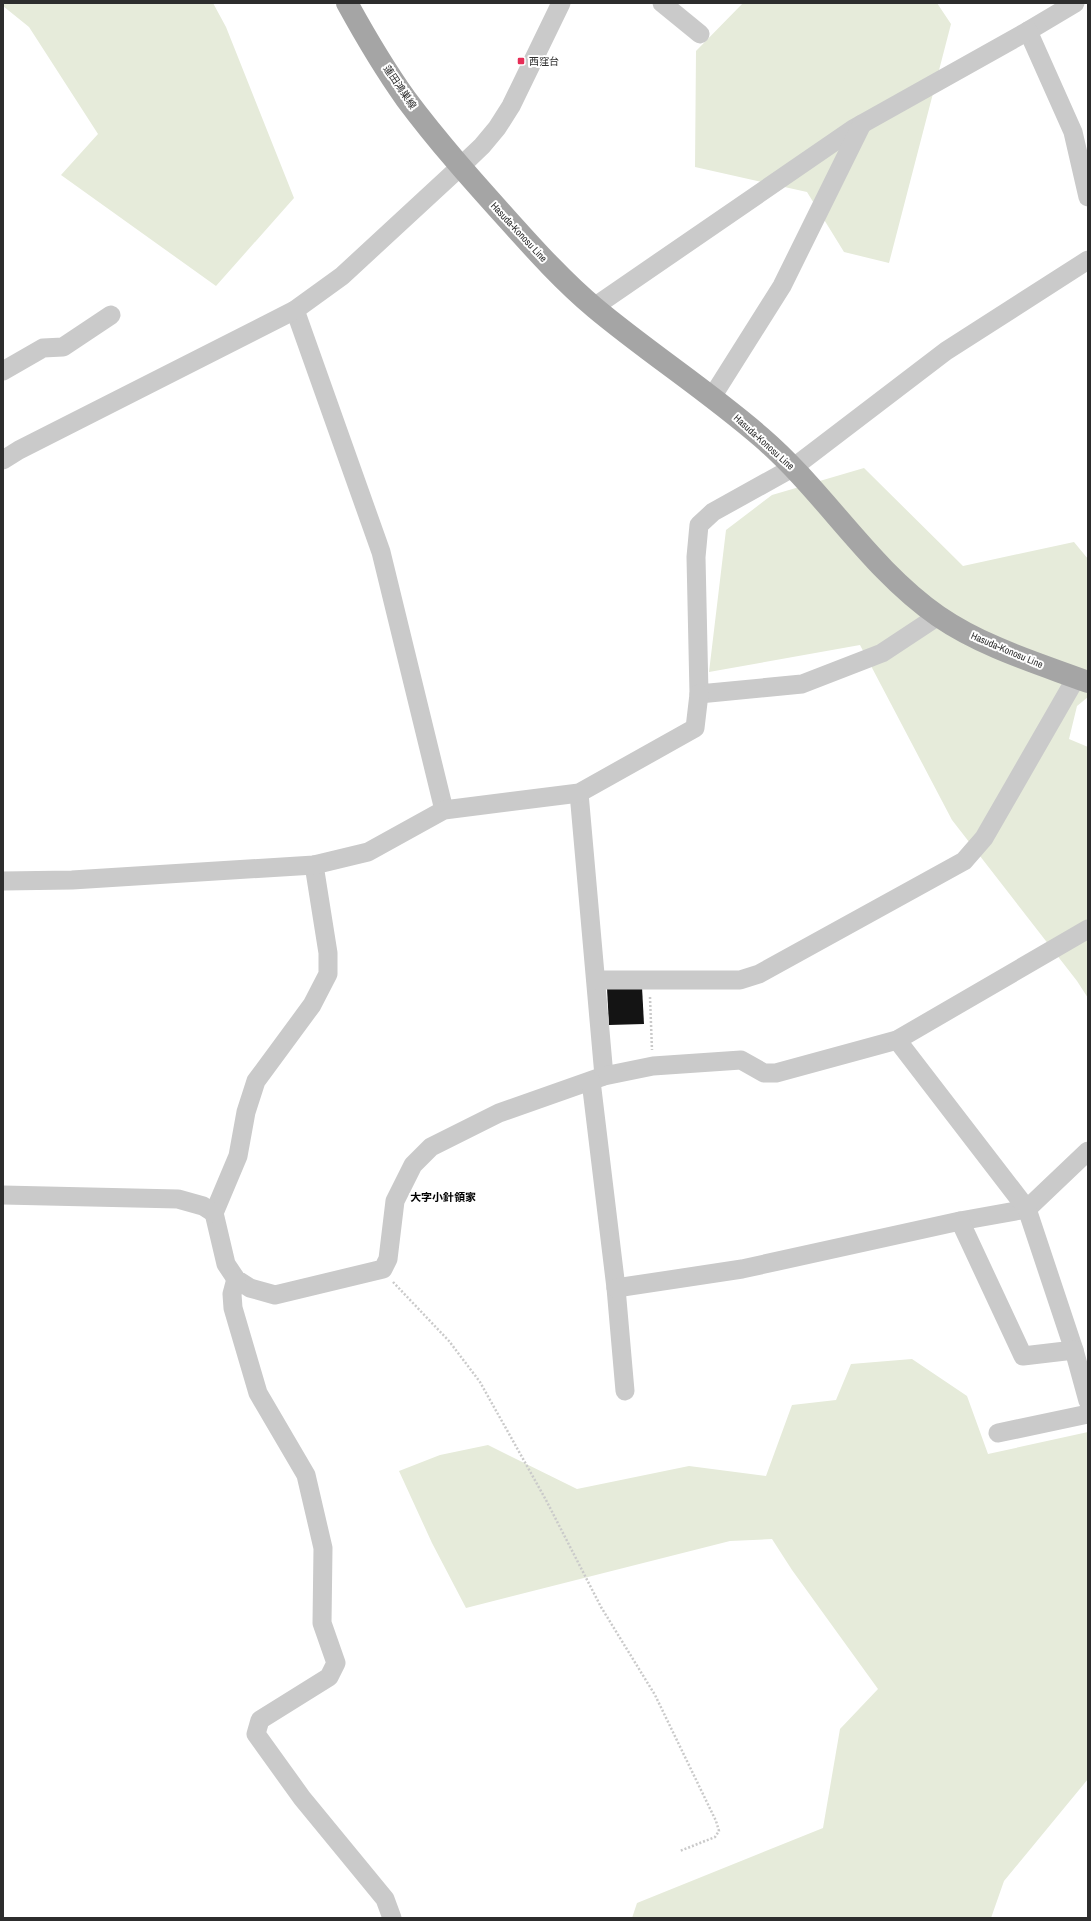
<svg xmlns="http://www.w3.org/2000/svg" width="1091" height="1921" viewBox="0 0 1091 1921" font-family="'Archivo Narrow','Noto Sans JP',sans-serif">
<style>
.green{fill:#e6ebda}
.building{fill:#141414}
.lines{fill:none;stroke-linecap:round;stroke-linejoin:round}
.path{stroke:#cacaca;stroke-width:2.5;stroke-dasharray:2 2;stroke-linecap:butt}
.minor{stroke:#cacaca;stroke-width:19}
.major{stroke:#a5a5a5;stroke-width:22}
.poi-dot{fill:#e62d56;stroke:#fff;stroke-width:1.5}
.labels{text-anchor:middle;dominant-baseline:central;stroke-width:4;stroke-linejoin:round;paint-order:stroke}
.poi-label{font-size:10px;fill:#2d2d2d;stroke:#fff;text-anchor:start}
.street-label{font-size:10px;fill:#2d2d2d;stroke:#fff}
.neighbourhood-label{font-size:11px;font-weight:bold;fill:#000;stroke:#fff}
</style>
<rect width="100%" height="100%" fill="#fff"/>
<g class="green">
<path d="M3,3H213L226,27L294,198L216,286L61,175L98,134L29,27L3,6Z"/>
<path d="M743,3H937L951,24L889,263L844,252L807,192L695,167L696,51Z"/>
<path d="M864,468L963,566L1074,542L1088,559V697L1077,706L1069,739L1088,747V998L1077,981L952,820L860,645L709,672L726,530L772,495Z"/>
<path d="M912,1359L967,1396L988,1454L1088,1432V1779L1004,1881L991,1918H632L637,1903L823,1828L840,1729L878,1689L792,1570L772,1539L730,1541L466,1608L432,1543L399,1471L440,1455L488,1445L577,1489L689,1466L766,1476L792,1405L836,1400L851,1364Z"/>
</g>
<path class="building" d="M642,987L644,1024L609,1025L607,988Z"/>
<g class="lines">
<g class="path">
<path d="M650,997L652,1050"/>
<path d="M393,1282L449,1341L480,1382L546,1500L601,1607L655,1695L716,1821L719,1831L715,1837L680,1851"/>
</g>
<g class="minor">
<path d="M662,3L700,34"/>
<path d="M1075,3L1028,31L1073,132L1088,197"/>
<path d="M594,307L853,129L1028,31"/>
<path d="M295,310L381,552L444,810"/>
<path d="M3,371L43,348L63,347L111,315"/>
<path d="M712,397L782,286L862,124"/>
<path d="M3,460L19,450L295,310L342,276L460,167L482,146L497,128L511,106L561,3"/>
<path d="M938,616L882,653L802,684L699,694L696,557L699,525L713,512L794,467L946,351L1088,260"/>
<path d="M579,793L604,1076"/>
<path d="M314,865L328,953V974L312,1005L256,1081L246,1112L238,1156L214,1213L226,1264L236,1279L250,1288L275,1295L383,1269L388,1259L395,1201L413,1165L431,1147L499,1113L604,1076L653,1066L741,1060L764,1073H776L897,1040L1088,929"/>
<path d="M3,881L72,880L314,865L368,852L444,810L579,793L695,728L699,694"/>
<path d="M596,980H740L759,974L964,861L984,838L1076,678"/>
<path d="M591,1081L616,1288L625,1391"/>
<path d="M3,1195L178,1199L203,1206L214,1213"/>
<path d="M960,1221L1027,1209L1088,1151"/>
<path d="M236,1279L232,1294L233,1308L258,1393L306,1475L323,1548L322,1623L336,1663L329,1677L260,1720L256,1734L302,1798L385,1899L392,1918"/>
<path d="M616,1288L742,1269L960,1221L1023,1356L1074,1350L1027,1209L897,1040"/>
<path d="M1074,1350L1088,1401"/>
<path d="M998,1433L1088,1414"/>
</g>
<path class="major" d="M347,3C364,34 386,71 406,99C438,142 473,181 509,221C536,251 564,282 595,308C649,353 708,391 761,437C825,492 869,568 938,616C983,647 1037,663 1088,682"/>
</g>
<rect class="poi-dot" x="517" y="57" width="8" height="8" rx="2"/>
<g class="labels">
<g class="poi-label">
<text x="529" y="61">西窪台</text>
</g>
<g class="street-label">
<text transform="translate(400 87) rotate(56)">蓮田鴻巣線</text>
<text transform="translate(519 232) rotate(47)">Hasuda-Konosu Line</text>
<text transform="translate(764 442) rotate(42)">Hasuda-Konosu Line</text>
<text transform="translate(1007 650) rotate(23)">Hasuda-Konosu Line</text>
</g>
<g class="neighbourhood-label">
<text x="443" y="1197">大字小針領家</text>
</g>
</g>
<rect width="1091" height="1921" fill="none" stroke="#2d2d2d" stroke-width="8"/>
</svg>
